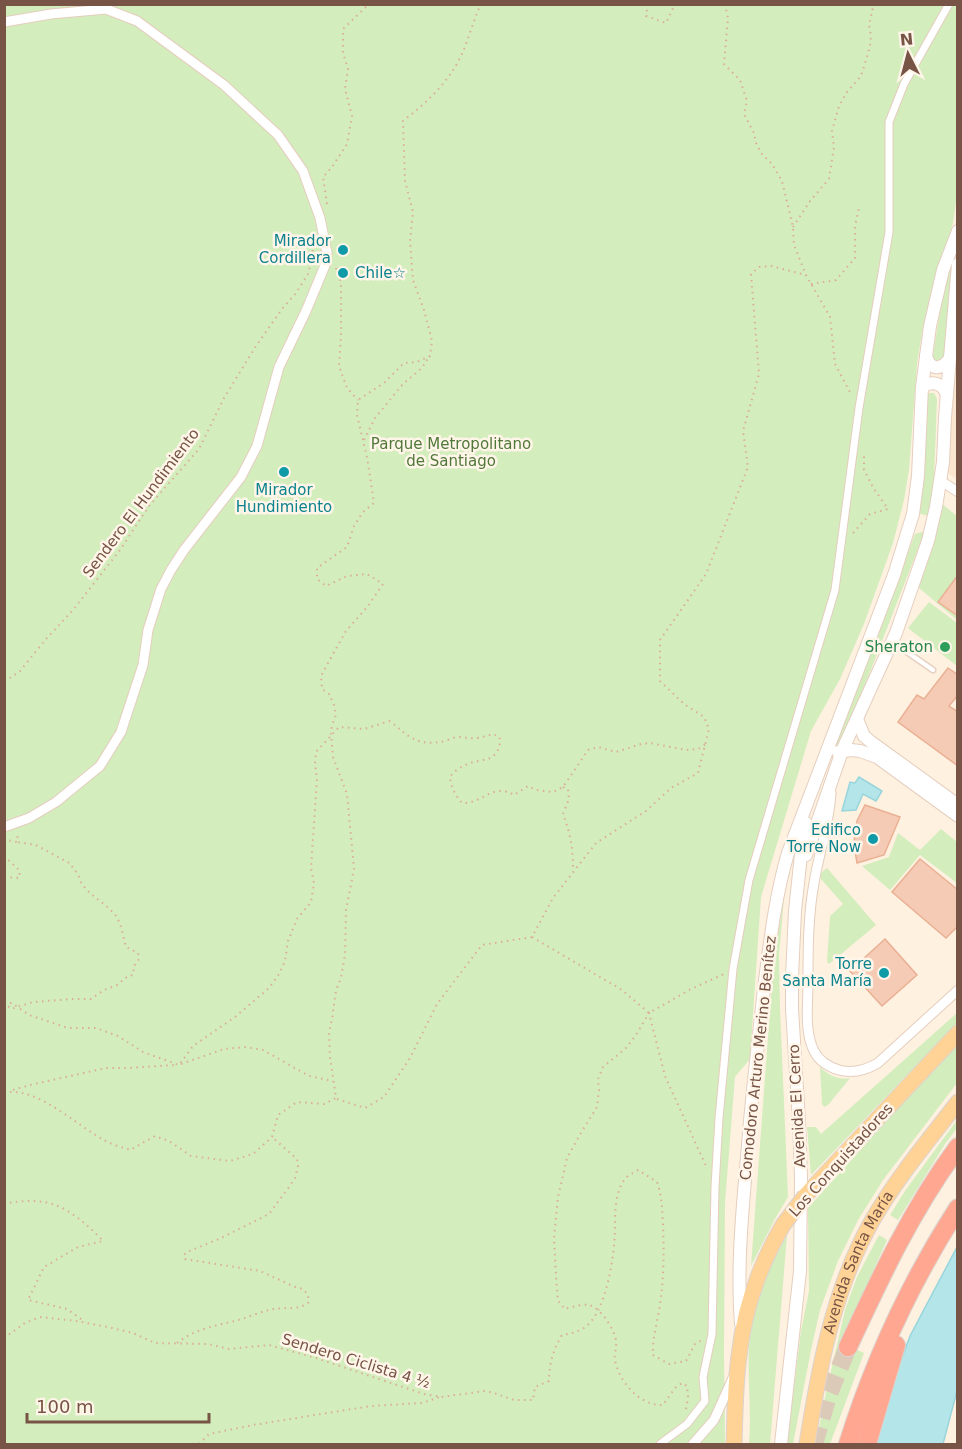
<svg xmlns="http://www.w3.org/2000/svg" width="962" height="1449" viewBox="0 0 962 1449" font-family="'DejaVu Sans',sans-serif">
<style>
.residential{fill:#f9e5d0}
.green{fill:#d3edbd}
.water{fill:#b3e5e9;stroke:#98d5dc;stroke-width:1.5}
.building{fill:#f6cbb5;stroke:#eab094;stroke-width:1.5}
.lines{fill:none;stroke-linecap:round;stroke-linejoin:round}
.motorway-tunnel{stroke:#dccab9;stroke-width:18;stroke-dasharray:18 9;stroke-linecap:butt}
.service-casing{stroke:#e5cebe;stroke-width:7}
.pedestrian-casing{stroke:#e5cebe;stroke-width:9}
.minor-casing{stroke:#e5cebe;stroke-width:11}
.tertiary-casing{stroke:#e5cebe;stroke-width:14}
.primary-casing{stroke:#dcd3cf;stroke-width:17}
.motorway-casing{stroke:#dcd3cf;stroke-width:20}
.path{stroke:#dbae98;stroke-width:2;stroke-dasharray:1.5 4.5;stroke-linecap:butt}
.service{stroke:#fff;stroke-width:4.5}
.pedestrian{stroke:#fff;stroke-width:7}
.minor{stroke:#fff;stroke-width:9}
.tertiary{stroke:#fff;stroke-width:12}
.primary{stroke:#ffd296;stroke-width:15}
.motorway{stroke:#ffa790;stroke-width:18}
.primary-bridge-casing{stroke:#dcd3cf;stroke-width:17;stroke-linecap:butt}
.primary-bridge{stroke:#ffd296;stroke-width:15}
.culture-dot{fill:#0f9aa8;stroke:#fff5e8;stroke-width:2}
.leisure-dot{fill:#2e9e5b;stroke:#fff5e8;stroke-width:2}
.labels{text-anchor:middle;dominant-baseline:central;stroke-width:5;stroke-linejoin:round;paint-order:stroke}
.culture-label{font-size:15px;fill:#0d838f;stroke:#fff5e8;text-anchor:end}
.park-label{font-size:15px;fill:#507839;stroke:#fff5e8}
.street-label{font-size:15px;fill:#775445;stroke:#fff5e8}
.leisure-label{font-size:15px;fill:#27864d;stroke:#fff5e8;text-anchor:end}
</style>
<rect width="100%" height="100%" fill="#fef1e0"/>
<path class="residential" d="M957,277V479L946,472Z"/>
<g class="green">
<path d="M5,5H957V195L953,223L922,332L917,364L909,470L904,500L893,543L864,624L840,679L811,731L761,897L750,1059L735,1077L725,1203L724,1352L725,1444H5Z"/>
<path d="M955,249L944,362L932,363C938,325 943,285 955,249Z"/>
<path d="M930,393H934L937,399L934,479L929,516L917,513L924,396Z"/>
<path d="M942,504L957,516V620L918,587Z"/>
<path d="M925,531L841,746L836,745L915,534Z"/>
<path d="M929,602L957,623V666L908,628Z"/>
<path d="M941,829L957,842V883L920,855L890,890L862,866L889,857L898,833L920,850Z"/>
<path d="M827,868L876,925L829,964L827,962L830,916L843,904L821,879V873Z"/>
<path d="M784,898L779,955L780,1008L788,1197L776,1217L751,1266L774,956Z"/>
<path d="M957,1013V1023L811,1175L807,1127H816L821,1134Z"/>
<path d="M957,1046V1083L883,1180L858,1220L838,1261L820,1310L811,1350L793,1444H787L801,1331L809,1291L808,1208L923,1081Z"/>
<path d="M820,1067C830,1076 837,1080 850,1078L828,1105L824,1107L822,1104Z"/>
<path d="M957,1120V1128L945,1144L898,1220L890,1215L905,1191Z"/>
<path d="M787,1235L770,1444H749C752,1408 746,1370 750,1334C754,1297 770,1267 787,1235Z"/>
<path d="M879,1235L887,1240L841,1343L864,1353L830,1444H816L825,1397L845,1310L857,1277Z"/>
</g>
<g class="water">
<path d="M859,777L882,791L876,801L863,794L856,810L842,811L850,782L855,783Z"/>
<path d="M957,1247V1391L943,1444H874L896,1373L910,1336Z"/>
</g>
<g class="building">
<path d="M958,575V616L938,602Z"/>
<path d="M948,668L958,675V695L949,706L958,712V766L898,722L917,695L924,699Z"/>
<path d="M865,805L900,817L884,855L857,863L854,845L855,832L857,821Z"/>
<path d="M920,859L958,890V926L946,938L892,892Z"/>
<path d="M885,939L917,975L882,1006L850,971Z"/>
</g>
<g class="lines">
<path class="motorway-tunnel" d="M814,1444L828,1396L848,1347"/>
<defs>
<path id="service" d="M894,643L933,670"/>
<path id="pedestrian" d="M660,1444L687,1424L705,1401L703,1377L712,1334L715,1187L719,1118L733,969L749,880L835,590L859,408L889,232V122L904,84L949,4"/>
<g id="minor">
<path d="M4,22L51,14L106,9L137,21L224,85L278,135L303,171L320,218L327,253L326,263L306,311L279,367L257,446L241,477L184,550L171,570L161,589L148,630L143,665L121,732L100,766L56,802L29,818L4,827"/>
<path d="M941,481L958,492"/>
<path d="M831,793C829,824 819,853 814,883C808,916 808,950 808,983C808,1005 804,1031 814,1051C819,1061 829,1067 839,1070C853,1074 866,1070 878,1063L958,990"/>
<path d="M693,1444L714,1420L733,1378"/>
</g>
<g id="tertiary">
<path d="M926,356C930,372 944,370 951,356"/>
<path d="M922,387C932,380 943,383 947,395"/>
<path d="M857,719L864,736L871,742L958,805"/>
<path d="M838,752L851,750L860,751L877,757L958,816"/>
<path d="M806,855L842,751L896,633L928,541L936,507L943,462L945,417L958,264"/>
<path d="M741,1324C736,1260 744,1197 749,1133C753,1084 759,1036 764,988C770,942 775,897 788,853L894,575L913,514L918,476L922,387L930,326L943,270L958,231"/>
<path d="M781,1444L800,1271L801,1177L799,1121L792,1009V977L795,911L802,845L806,823"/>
</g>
<g id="primary">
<path d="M805,1196L958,1033"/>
<path d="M734,1444C735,1415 735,1385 739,1356C744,1309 759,1266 783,1225"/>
<path id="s1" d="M807,1444C819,1368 833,1290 872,1221C896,1179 928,1141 958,1102"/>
</g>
<g id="motorway">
<path d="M848,1347C880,1278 912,1209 958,1147"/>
<path d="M848,1444C874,1361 911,1281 958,1208"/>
<path d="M867,1444L896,1345"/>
</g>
</defs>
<use href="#service" class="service-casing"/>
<use href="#pedestrian" class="pedestrian-casing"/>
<use href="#minor" class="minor-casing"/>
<use href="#tertiary" class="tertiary-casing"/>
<use href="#primary" class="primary-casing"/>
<use href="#motorway" class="motorway-casing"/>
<g class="path">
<path d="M648,4L646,16L666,23L675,4"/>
<path d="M725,4L728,18L724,64L740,80L747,101L744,114L754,133L756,143L761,153L772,164L782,181L793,227L794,245L806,275L830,317L835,364L851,394"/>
<path d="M327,204L323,177L332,167L347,144L352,116L345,89L348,69L343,53V29L369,4"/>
<path d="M793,227L810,201L829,179L834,147L832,131L839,106L847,92L861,76L866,60L870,46L871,36L869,25L873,7L875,4"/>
<path d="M336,268L341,282V335L339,366L347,388L358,400"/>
<path d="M811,284L836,280L855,258V226L859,208"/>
<path d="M364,440L375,418L403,384L422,368L428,358"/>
<path d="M853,533L870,514L888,509L874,489L864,470V454"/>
<path d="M4,680L12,677L20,671L46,639L73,610L120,550L149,506L199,449L224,398L256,346L282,309L296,293L308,274L313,254L312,246L314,243"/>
<path d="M563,787L568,789L569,799L563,814C571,834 573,851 573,871"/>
<path d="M4,842L7,840L17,842L18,833"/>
<path d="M4,856L20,871L19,878L4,877"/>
<path d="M532,937L622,990L649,1013L691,989L724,974"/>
<path d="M4,1002L11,1009L33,1002L72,999H91L104,990L117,985L128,976L133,975L134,966L139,959L138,953L126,947C123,937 122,925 116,916C106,903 91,897 82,884C80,881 80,878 78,875C76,871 73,869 71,864L36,845L17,842"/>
<path d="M4,1004L12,1003L29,1015L68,1028H96L118,1036L143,1052L179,1065L193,1046L235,1017L269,988L279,974L285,961L288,941L297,919L311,902L314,883L311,868L317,779L315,763L316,752L339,727L364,729L390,721C409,737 418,747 445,741C449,740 453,737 458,737C464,737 470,739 477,738C486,737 489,733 499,736C502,745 497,756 488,759C485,760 481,760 478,761C468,763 456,768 450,777C451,787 455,795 462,803C483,804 493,782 514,795L528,786L536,790L553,792L563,787L588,750L598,747L616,752L641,744L650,743L686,750L698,749L706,744"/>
<path d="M181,1064L224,1049L246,1047L263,1050L309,1076L333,1081"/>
<path d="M13,1090L30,1085L106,1068H127L176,1065"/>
<path d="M4,1093C36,1085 77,1126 104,1140C112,1145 122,1147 130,1150L155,1136L169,1141L191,1156L230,1161L253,1154L272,1137L278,1115L297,1102L324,1104L336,1098L330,1057L329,1033L332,1019L336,990L341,978L345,955L346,910L354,869L347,794L333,757L331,734L332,725L336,715L334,705L329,694L322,689L321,676L333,654L346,631L368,606L383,584L367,574L347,576L326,586L317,579V568L347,547L354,526L363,512L374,503L367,457L357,415L358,400L384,383L404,363L417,362L430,356L432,341L424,310L413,280L410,241L413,212L405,181L403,121C428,102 452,79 464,49C470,34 474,19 481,4"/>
<path d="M337,1099L365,1108L384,1097L410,1058L437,1004L482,945L532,937L553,898L596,843L646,811L671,788L698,773L709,729L704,717L684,704L660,681V640L706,574L748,467L743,431L759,374L751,274L759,267L771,266L806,275"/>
<path d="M4,1204C17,1201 31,1200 43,1202C65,1204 89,1226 103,1241L78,1247L44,1267L28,1300L67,1309L85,1322"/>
<path d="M4,1338L25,1323L40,1317L76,1321L108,1327L133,1333L155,1343L208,1344L229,1349L269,1345L316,1358L424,1394L441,1397L485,1391L494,1393L514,1400H533L535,1387L549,1381C549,1364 553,1350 562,1335C570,1334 577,1332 584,1328C607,1313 615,1252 615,1227C615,1212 615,1190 626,1178C629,1174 634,1173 638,1170L657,1182C662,1196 662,1209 663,1224C664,1251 664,1277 660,1304C658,1320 652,1338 653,1355L669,1364L686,1361L695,1344L702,1340"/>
<path d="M177,1343C195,1328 221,1325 242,1319C251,1316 260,1312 269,1310C282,1306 297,1312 309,1302L308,1295L303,1289L295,1287L260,1271L185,1259L184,1255L187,1252L219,1239L269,1214L289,1187L295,1178L298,1166L297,1159L272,1137"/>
<path d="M686,1409L688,1397L687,1386L682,1383L675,1388L663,1405C640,1406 619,1382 615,1360C614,1354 617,1348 616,1341C615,1330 601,1308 589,1305C582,1304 572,1307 565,1309L558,1301L556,1277L554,1238L558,1197L567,1158L582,1131L597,1107L599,1090L598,1079L603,1067L626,1048L636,1035L649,1013L665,1076L706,1166"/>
<path d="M199,1444L209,1434L253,1425L371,1406L422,1403L440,1397"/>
</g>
<use href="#service" class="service"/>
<use href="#pedestrian" class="pedestrian"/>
<use href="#minor" class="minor"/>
<use href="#tertiary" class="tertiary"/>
<use href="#primary" class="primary"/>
<use href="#motorway" class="motorway"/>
<defs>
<path id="primary-bridge" d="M783,1225L805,1196"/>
</defs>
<use href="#primary-bridge" class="primary-bridge-casing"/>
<use href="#primary-bridge" class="primary-bridge"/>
</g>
<g class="culture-dot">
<circle cx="343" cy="250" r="6"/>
<circle cx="343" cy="273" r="6"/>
<circle cx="284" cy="472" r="6"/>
<circle cx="873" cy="839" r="6"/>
<circle cx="884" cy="973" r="6"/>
</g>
<circle class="leisure-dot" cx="945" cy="647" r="6"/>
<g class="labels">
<g class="culture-label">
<text x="331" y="241">Mirador<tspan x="331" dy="17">Cordillera</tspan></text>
<text x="355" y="273" text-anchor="start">Chile☆</text>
<text x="284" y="490" text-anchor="middle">Mirador<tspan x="284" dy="17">Hundimiento</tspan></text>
<text x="861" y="830">Edifico<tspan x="861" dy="17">Torre Now</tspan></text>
<text x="872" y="964">Torre<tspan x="872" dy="17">Santa María</tspan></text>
</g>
<g class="park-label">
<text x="451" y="444">Parque Metropolitano<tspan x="451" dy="17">de Santiago</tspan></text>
</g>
<g class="street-label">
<text transform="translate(141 503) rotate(-53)">Sendero El Hundimiento</text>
<text transform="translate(758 1058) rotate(-84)">Comodoro Arturo Merino Benítez</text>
<text transform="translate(797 1106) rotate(-93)">Avenida El Cerro</text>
<text transform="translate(841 1160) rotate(-48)">Los Conquistadores</text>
<text stroke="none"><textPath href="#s1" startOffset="190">Avenida Santa María</textPath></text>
<text transform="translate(356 1361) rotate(17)">Sendero Ciclista 4 ½</text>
</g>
<g class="leisure-label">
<text x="933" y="647">Sheraton</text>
</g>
</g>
<rect width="962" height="1449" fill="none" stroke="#775445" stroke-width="12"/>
<g transform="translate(908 54) rotate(354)" stroke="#fff5e8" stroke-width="4.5" paint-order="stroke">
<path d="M0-4.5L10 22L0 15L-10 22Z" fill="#775445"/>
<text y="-9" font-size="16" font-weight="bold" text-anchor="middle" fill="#775445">N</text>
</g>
<path d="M27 1413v9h182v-9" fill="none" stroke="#775445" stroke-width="3"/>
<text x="36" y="1413" font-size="18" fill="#775445" stroke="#fff5e8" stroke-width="4.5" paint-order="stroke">100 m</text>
</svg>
